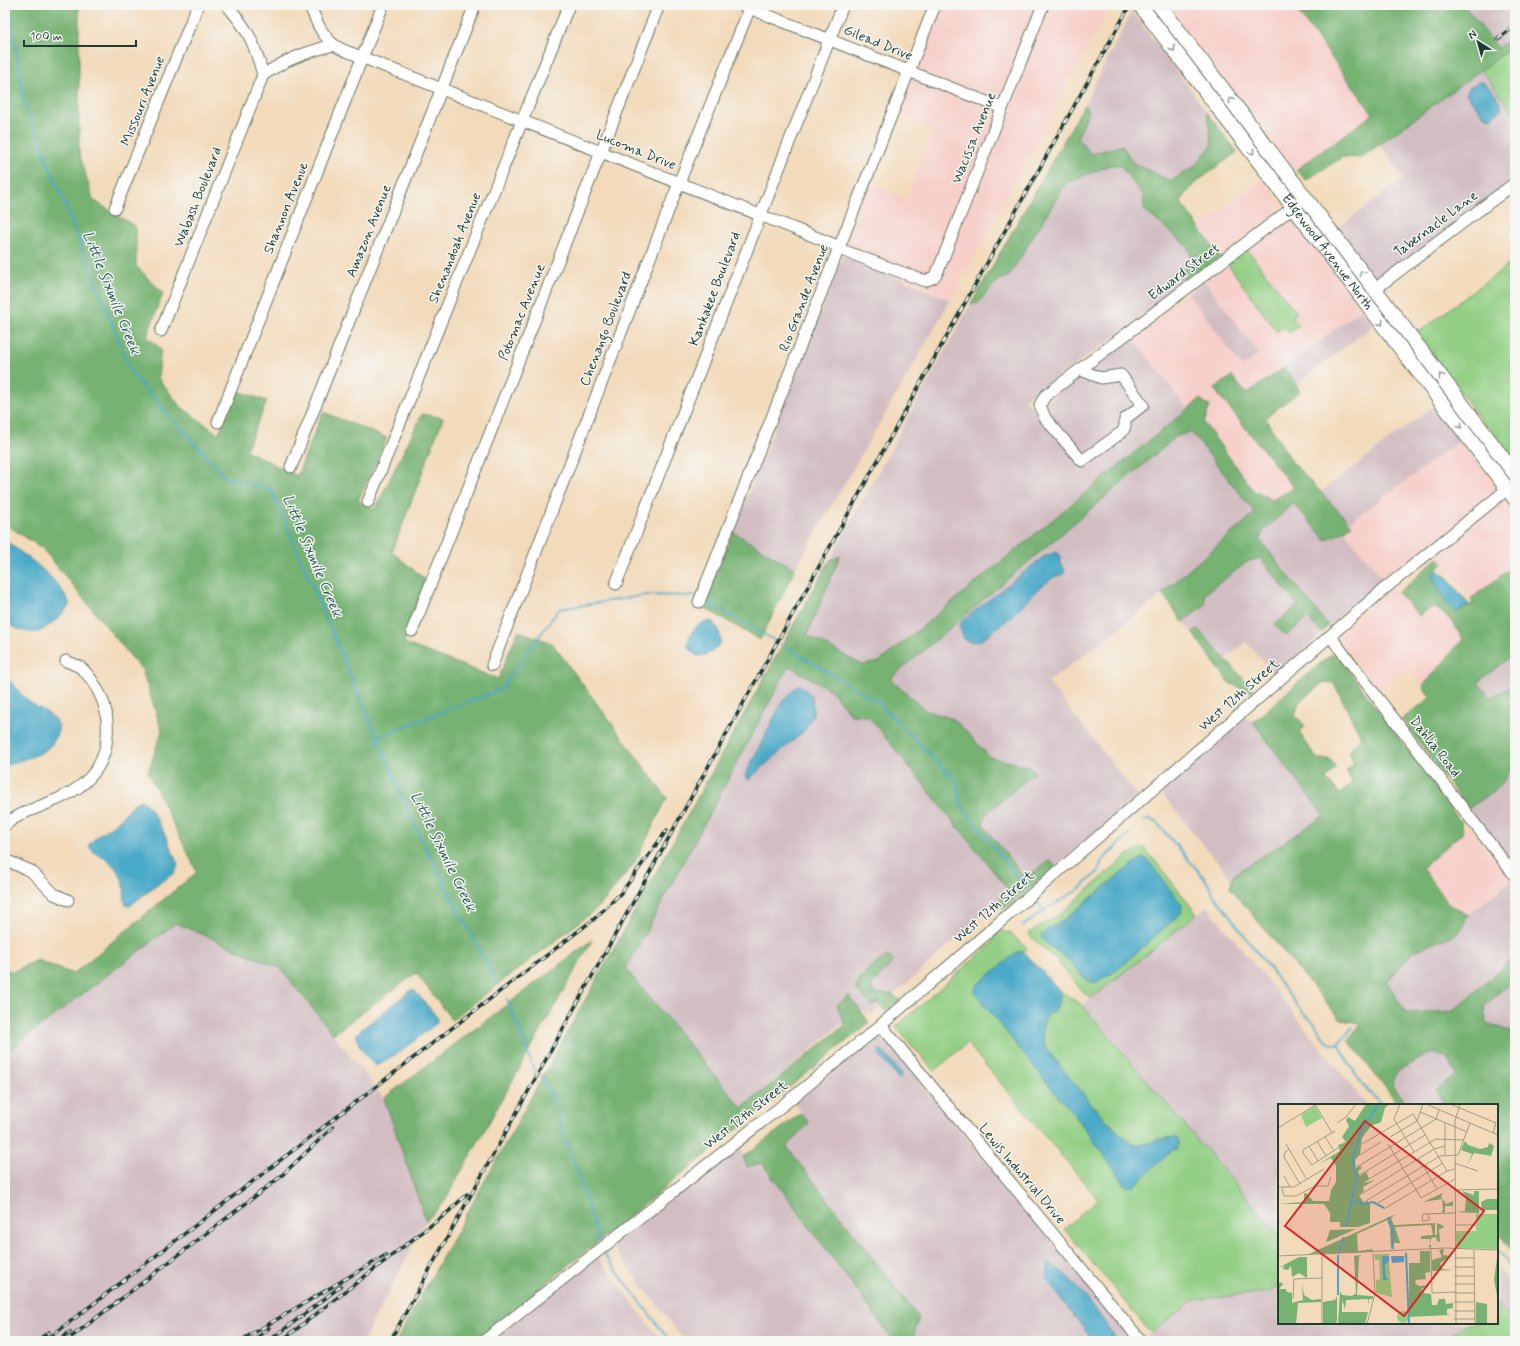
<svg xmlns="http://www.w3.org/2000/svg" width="1520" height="1346" viewBox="0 0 1520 1346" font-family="Mynerve,sans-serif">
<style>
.built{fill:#f7d0ca}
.industrial{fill:#d2bec2;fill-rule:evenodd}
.green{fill:#93cf84;stroke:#59865c;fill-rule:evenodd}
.forest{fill:#76b272;stroke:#4a7853;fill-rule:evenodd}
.water{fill:#49a9c8;stroke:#34737e}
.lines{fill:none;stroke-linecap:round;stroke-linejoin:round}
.stream{stroke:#49a9c8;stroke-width:2}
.minor-casing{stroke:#697463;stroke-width:13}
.major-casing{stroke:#697463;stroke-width:16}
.minor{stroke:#fff;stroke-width:11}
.major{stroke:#fff;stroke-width:14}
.rail-casing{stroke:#1f3d34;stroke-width:3.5}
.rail{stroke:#f6f6f2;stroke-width:2;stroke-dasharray:6;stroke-linecap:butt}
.oneway{stroke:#8f9e9a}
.labels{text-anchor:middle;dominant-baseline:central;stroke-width:3;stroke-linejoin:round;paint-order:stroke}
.street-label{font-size:14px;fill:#1f3d34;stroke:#f6f6f2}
.water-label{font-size:15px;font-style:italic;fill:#2c5d60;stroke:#f6f6f2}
.inset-river{fill:none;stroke:#49a9c8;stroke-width:2}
.inset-road{fill:none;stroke:#9e9b84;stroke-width:1}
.view{fill:#d62828;fill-opacity:0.15;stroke:#d62828;stroke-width:2}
.inset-edge{fill:none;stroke:#1f3d34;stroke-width:2}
</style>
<rect width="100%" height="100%" fill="#f6f6f2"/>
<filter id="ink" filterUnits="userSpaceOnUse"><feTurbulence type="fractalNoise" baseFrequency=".025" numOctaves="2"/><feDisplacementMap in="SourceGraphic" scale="8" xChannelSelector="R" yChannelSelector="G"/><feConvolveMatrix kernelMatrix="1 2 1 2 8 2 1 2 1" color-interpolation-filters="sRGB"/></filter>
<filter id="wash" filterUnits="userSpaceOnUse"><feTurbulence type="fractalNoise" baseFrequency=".012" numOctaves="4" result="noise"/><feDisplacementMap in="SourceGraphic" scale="16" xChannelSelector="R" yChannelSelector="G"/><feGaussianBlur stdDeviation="0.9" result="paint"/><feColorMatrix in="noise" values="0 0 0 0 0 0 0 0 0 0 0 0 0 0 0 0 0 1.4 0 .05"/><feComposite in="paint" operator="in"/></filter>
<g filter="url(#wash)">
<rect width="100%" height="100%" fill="#f3daba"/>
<g class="built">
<path d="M939,5H1111L951,300L843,256L869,184L906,198L934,128L897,114Z"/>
<path d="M1166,5H1293L1373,114L1293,172Z"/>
<path d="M1263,179L1281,203L1282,206L1274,217L1220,257L1199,227Z"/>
<path d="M1286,218L1294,220L1362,309L1284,368L1246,394L1294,488L1272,500L1254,491L1203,423L1200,399L1187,409L1131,335L1188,293L1242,367L1259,354L1204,280L1227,263L1277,332L1284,327L1289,333L1292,316L1297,313L1246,248Z"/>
<path d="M1461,440L1495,484V491L1385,582L1344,531L1352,525L1350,522Z"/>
<path d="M1506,501L1515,511V565L1472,598L1434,552L1499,502Z"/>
<path d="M1391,587L1398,593L1434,605L1453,622L1463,640L1423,686L1407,669L1378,691L1338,639L1339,633Z"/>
<path d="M1470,826L1511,881L1468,915L1448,904L1422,868Z"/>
</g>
<g class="industrial">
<path d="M1464,5H1515V35L1498,49Z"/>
<path d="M1132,11L1207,112L1212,145L1194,167L1171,182L1133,163L1122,146L1091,154L1076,138L1089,111L1084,105Z"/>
<path d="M1481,70L1515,115V186L1381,288L1336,229L1404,178L1380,145Z"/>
<path d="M1110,165H1120L1144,197V210L1188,247L1192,259L1179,276L1183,286L1110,341L1024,399L1036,411L1131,335L1187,409L879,662L862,665L807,635L839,557L829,561L971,304H977L996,282L1009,276L1066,183Z"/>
<path d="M843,256L951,300L795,569L733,532Z"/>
<path d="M1204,280L1259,354L1242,367L1188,293Z"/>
<path d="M1362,309L1374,325L1296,385L1284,368Z"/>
<path d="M1435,405L1461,440L1350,522L1321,492Z"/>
<path d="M1192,432L1255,513L1153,602L1048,682L1137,795L1056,867L1050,860L1031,874L1023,876L983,825L984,815L1034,774L1030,768L990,757L954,719L926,711L890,679L1177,436ZM1061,556L1065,571L1063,574L1054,577L1037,590L1011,617L980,640L969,642L963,620L998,593Z"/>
<path d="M1293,503L1326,540L1344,531L1385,582L1339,621L1328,625L1260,540L1262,533Z"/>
<path d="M1260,557L1298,605L1276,625L1307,618L1322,633L1277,676L1246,642L1225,659L1200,630L1192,632L1183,622L1205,605V594L1247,562Z"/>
<path d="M1515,653V694L1508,688L1490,699L1478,682Z"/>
<path d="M789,666L832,691L851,715L867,716L1008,889L997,902L874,1013L855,1012L742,1108L626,969Z"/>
<path d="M1243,716L1253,722L1324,816L1234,875L1232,880L1158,789Z"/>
<path d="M1515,767V870L1468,809L1501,786L1509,772Z"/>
<path d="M1511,881L1515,886V957L1453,1011L1406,1013L1387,981L1414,951L1459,933L1468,915Z"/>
<path d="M1207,906L1367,1105H1279V1235L1082,1005Z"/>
<path d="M176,923L280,968L384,1098L426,1221L363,1341H5V1053Z"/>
<path d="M1515,980V1033L1486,1023L1484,1005Z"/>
<path d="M878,1035L884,1038L1134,1341H912L919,1318L787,1147L809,1123L794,1102Z"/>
<path d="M1433,1052L1448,1058L1456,1075L1436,1091L1443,1102L1440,1105H1407L1392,1085L1397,1071Z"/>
<path d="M740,1146L747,1166L762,1163L894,1341H685L612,1246Z"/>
<path d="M597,1256L661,1341H491Z"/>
<path d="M1497,1266L1515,1289V1309L1507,1315L1497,1304Z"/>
<path d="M1279,1284V1323H1466L1445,1341H1145L1143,1339L1194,1300L1269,1292Z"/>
</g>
<g class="green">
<path d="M1515,45V115L1481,70Z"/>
<path d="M1246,248L1297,313L1292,316L1299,326L1289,333L1284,327L1277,332L1227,263Z"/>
<path d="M1515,260V465L1416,334Z"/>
<path d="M1144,847L1197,914L1092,998L1085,994L1054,958L1030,936V932L1060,914L1129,854ZM1133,864L1182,905L1181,913L1118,969L1095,983L1087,981L1066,958L1043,940L1048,929L1060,923Z"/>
<path d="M999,931L1010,933L1027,948L1024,952H1018L1013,955L1060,1099L1070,1108L1126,1186L1134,1185L1174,1149H1178L1160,1138C1153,1141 1143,1146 1136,1144C1119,1142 1059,1064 1045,1047C1041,1035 1040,1022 1051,1012C1054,1009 1058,1008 1059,1003C1060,999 1060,995 1060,991L1082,1005L1279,1235V1284L1269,1292L1194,1300L1151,1333L1064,1229L1098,1199L967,1043L934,1071L896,1027L993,942L994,933Z"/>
<path d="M1497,1304L1507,1315L1515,1309V1341H1445L1466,1323H1497Z"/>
</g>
<g class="forest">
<path d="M5,5H79V152L93,200L136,227V266L163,293L147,337L161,349L158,378L179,405L218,434L238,391L267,401L246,450L297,476L323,412L387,438L358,501L375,509L422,414L443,418L392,552L425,579L404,643L498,679L518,631L552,643L667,798L634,864L599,907L452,1020L416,973L333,1034L280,968L176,923L5,1053V968L12,972L37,960L73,974L197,872L148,772L162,731L142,670L42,548L5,524Z"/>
<path d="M1293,5H1464L1498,48L1515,35V45L1361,158L1343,157L1306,180L1296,170L1373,114Z"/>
<path d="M1084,105L1089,111L1077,138L1091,154L1122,145L1133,163L1171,181L1194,167L1212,145L1207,112L1237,152L1194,184L1180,201L1220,257L1183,286L1179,276L1192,259L1188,247L1144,210V197L1120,165H1110L1066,183L1009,276L996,282L977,304H971Z"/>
<path d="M1284,368L1300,391L1265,418L1293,463L1352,525L1344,531L1326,540L1293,503L1262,533L1260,540L1328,625L1322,633L1307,618L1286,636L1275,625L1298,605L1260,558L1247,562L1205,594V605L1183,622L1162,593L1255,513L1191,432L1177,436L890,679L926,711L954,719L990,757L1030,767L1034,773L985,815L983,825L1023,876L1031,874L1050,860L1056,867L1014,902L1003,909L997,902L1008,889L868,716L851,715L832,691L789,666L626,969L742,1108L845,1025L837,1005L849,995L869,1023L475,1341H396L829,561L840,556L807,635L862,665L879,662L1200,399L1210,406L1204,423L1254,491L1272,500L1294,488L1214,389L1232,376L1246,394Z"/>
<path d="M733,532L795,569L760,640L703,607Z"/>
<path d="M1438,558L1443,563L1432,575L1457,612L1472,604V598L1515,565V642L1512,645L1515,653L1478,682L1490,698L1508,688L1515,694V767L1509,772L1501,786L1468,809L1402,719L1430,698L1423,686L1463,639L1453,622L1434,606L1419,616L1398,593Z"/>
<path d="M1199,630L1257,694L1229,683L1192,632Z"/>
<path d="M1330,655H1337L1460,821L1463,832L1422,868L1448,904L1468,915L1459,933L1414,951L1387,982L1406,1013L1453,1011L1515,957V980L1484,1006L1486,1023L1515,1033V1254L1497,1231V1105H1440L1443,1102L1436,1091L1456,1075L1448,1058L1433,1052L1397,1071L1392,1085L1407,1105H1399L1348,1040L1361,1023L1341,1020L1230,888L1233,875L1324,816L1253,722ZM1324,682L1334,683L1361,737L1349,751L1354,764L1346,770L1352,783L1340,794L1326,779L1336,767L1330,759H1317L1299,732L1305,726L1295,715L1299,702Z"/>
<path d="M592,940L444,1202L426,1221L384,1098Z"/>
<path d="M888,956L894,961L871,986L876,994H892L901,1001L885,1011L878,1002L872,1006L856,989C861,972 874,965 888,956Z"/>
<path d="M801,1113L809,1123L787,1147L919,1318L912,1341H894L762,1163L747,1167L743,1157Z"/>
</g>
<g class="water">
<path d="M1478,82H1483C1492,89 1500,98 1502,109L1491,118L1484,116L1466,94L1469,88Z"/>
<path d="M5,540C28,558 57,576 70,604C66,612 47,629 38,632C29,635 13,627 5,623Z"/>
<path d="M1056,552L1061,556V562L1065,571L1063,574L1054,577L1037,590L1011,617L980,641L969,642L964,639L959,626L963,620L1043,557Z"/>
<path d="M1436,570L1447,577L1469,605L1457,612L1446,603L1431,575Z"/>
<path d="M712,621L719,630L721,642C714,651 709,656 697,656L688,647C688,632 697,622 712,621Z"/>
<path d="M5,680C14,682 17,690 23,696C33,708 53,711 59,726C54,757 30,755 5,766Z"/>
<path d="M799,684L812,696L813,714L805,730L748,780L745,775L782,702Z"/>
<path d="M141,800C155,808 172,849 178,865L175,873L156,885L130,906L126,905C123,899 125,893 124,886C123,878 116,868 110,862C103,856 90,854 89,844C98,834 110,828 120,819C127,812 131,803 141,800Z"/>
<path d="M1142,858L1147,859L1182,905L1181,913L1118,969L1095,983C1081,979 1075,965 1064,956C1058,951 1041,943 1041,935L1048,929L1060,923L1133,864Z"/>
<path d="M1017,952H1024L1060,991C1060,995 1060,999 1059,1003C1058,1008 1054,1009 1051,1012C1040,1021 1041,1035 1045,1047C1060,1066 1117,1139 1135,1144C1148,1148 1162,1135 1177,1138L1179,1141L1177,1149H1174L1135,1185L1126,1186L1070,1108L1060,1099L974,992L977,985Z"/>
<path d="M411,990H414L437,1017V1023L400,1052L375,1066C368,1057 355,1045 357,1033Z"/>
<path d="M880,1050H882L902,1074L900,1078L897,1077L879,1055Z"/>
<path d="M1049,1264C1071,1271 1104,1322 1118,1341H1093L1046,1279Z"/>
</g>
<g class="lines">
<g class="stream">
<path d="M10,5L23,99L132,374L225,477L271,489L417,831L496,981"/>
<path d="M704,600L774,640"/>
<path d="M781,644L878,702L957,782L961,805L1027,889"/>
<path d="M377,737L501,689L559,609L646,595L697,596"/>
<path d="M1144,822L1149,819L1157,823L1206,880L1213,894L1303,1013C1308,1017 1314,1022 1317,1027C1324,1036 1325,1046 1338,1044C1351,1065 1362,1091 1384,1105"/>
<path d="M1035,901L1045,910L1078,890L1099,871L1101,862L1129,834"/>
<path d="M1023,926L1045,910"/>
<path d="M507,999L535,1072"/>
<path d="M1338,1044L1353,1027"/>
<path d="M541,1076L552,1095L599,1241"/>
<path d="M1497,1250L1515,1272"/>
<path d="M604,1254L670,1341"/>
</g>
</g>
</g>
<g filter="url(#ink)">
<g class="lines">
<defs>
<g id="minor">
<path d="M227,5C249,31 254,42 263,75"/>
<path d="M310,5C316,22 324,41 341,49L833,244L839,249L925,281L934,277L938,271L1043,5"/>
<path d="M744,6L1002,108"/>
<path d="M263,75C287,59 304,53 333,45"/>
<path d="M115,208L198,5"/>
<path d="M1375,289L1515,183"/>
<path d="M161,331L263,75"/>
<path d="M1081,370L1101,378L1121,375L1143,405L1125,419V427L1122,432L1082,461L1045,418L1040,405L1045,396L1300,202"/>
<path d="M218,422L383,5"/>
<path d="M291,467L475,5"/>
<path d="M368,502L569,5"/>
<path d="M616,584L843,5"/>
<path d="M699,602L935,5"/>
<path d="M412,631L659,5"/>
<path d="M1330,636L1515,876"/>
<path d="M492,665L679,183L751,5"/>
<path d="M5,825C19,813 34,809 51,802C94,785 113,758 106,712C103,697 92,677 80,667C76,665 71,663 66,661"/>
<path d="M5,860L31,871L54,894L68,900"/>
<path d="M881,1025L1141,1341"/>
<path d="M484,1341L797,1094L881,1025L1383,590L1500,495L1508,489L1515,487"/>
</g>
<g id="major">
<path id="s1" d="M1140,5L1515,499"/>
<path d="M1159,5L1515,474"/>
</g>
</defs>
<use href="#minor" class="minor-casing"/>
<use href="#major" class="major-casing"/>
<use href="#minor" class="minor"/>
<use href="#major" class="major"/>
<defs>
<g id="rail">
<path d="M1498,39L1515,26"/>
<path d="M37,1341L49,1332"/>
<path d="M45,1341L594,919L621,893L667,830"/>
<path d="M58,1341L70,1332"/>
<path d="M66,1341L279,1178L333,1127"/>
<path d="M240,1341L386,1255"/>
<path d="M253,1341L269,1328"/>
<path d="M269,1341L341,1286"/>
<path d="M281,1341L447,1213L467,1194"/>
<path d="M390,1341L1130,5"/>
</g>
</defs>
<use href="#rail" class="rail-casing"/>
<use href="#rail" class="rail"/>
</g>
<defs><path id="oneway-chevron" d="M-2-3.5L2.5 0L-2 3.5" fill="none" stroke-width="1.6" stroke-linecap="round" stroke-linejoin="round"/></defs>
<g class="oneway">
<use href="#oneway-chevron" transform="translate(1173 49) rotate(53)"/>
<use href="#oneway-chevron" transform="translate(1231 100) rotate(-127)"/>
<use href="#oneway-chevron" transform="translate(1252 152) rotate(53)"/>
<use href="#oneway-chevron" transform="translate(1362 273) rotate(-127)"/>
<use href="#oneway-chevron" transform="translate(1381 323) rotate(53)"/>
<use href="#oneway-chevron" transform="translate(1441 376) rotate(-127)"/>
<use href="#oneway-chevron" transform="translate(1460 426) rotate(53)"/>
</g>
</g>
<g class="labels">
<g class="street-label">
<text transform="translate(878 43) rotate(22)">Gilead Drive</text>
<text transform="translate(143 101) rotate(-68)">Missouri Avenue</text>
<text transform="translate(974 138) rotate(-68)">Wacissa Avenue</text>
<text transform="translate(636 150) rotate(22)">Lucoma Drive</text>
<text transform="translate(198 197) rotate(-68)">Wabash Boulevard</text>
<text transform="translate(286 208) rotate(-68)">Shannon Avenue</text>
<text transform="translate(1436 224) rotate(-37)">Tabernacle Lane</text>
<text transform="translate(369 231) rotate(-68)">Amazon Avenue</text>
<text transform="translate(455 248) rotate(-68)">Shenandoah Avenue</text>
<text stroke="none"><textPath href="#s1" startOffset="310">Edgewood Avenue North</textPath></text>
<text transform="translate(1184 272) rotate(-37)">Edward Street</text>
<text transform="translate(715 289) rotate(-69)">Kankakee Boulevard</text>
<text transform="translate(804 298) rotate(-69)">Rio Grande Avenue</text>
<text transform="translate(522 312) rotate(-68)">Potomac Avenue</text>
<text transform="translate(606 329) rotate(-69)">Chenango Boulevard</text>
<text transform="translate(1239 695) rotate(-41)">West 12th Street</text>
<text transform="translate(1435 747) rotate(52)">Dahlia Road</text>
<text transform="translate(994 907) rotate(-41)">West 12th Street</text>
<text transform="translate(746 1115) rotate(-38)">West 12th Street</text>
<text transform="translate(1022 1174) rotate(50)">Lewis Industrial Drive</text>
</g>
<g class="water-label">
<text transform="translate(111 293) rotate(68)">Little Sixmile Creek</text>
<text transform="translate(312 556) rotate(67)">Little Sixmile Creek</text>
<text transform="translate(443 852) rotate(64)">Little Sixmile Creek</text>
</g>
</g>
<g transform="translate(1278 1104)">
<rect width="220" height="220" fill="#f3daba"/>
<path d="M37,2L44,14L28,23L23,11ZM198,110H220V145L178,144V127H198ZM96,150H111V152H105V176H111L108,173L107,161L111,157L114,193L98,189V176L102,175L101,156H97ZM119 213a6 6 0 1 1 12 0a6 6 0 1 1-12 0Z" fill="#93cf84"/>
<path d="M88,0H111L107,4L103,18L93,22L84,34L82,50L77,56L78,64L82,62L84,64L80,67L82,72L88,68L91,74L86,79L97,76L85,83L86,87L81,91L86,99L90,97L92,100V119L80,123H62V118H52V109L46,100H0L26,98V89H28L35,97H51L53,86L58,78V62L53,54L42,59L62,47L60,41L68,38L64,33L71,22L68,16L70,13L77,17ZM187,37L190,41L202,45L210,43L211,39L216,42L213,52L196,49L190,60L194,50L183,46ZM184,87L196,91V87H201V109L220,110L178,108L187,107L188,93ZM165,89L163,93L168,100L175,97V102H167V109L163,108L165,106L164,95L145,98ZM209,95H220V106H204L203,98ZM118,110L113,114L116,121L157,119V131H159V119L166,122L165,124L161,125L162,138L159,137L158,133L153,134V145L150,141H153L152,135H143V132L155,131L153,121L117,123L122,139H116L113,146L112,124L109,116L79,130L80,147L95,145L94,148L31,150ZM78,125L51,137L48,138L52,126ZM166,145L165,151L174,152L162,159L164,165L175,166L154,167V156L164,153L161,146ZM142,147H152V168L147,169L148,175L138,176L137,179L141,182L152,181L143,185L146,189L153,190L154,201H159L161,195H167L168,200L175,199V204L169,205V210L172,211L131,213V159H142ZM220,147V196L216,176ZM84,151L81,153L79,191L95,192V195H91V202L90,195L68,196L67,205L64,196V208H90L87,220H60L62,187L64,191L74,192L78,189L76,152ZM21,153H29V174L21,169L14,173L13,162L10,166L5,165L6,162L0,164ZM2,178L5,180L1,185H8L9,188L14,189V199L25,196L24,180L26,191L34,196L43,195V198L20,199L18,220H0V180ZM59,192V216L58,220H45V198L57,196ZM198,198L209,200V220H198Z" fill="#76b272"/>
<path d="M104,152H111V157L107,161L108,173L111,176H105ZM113,152H126V158L114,159Z" fill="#49a9c8"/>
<path class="inset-river" d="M74,97L85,100L95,98L106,104M110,113L114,124L115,145M68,123L79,71L76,68L75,54L83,26L101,0M61,149L66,133M128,149L131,220M60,191V151"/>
<path class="inset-road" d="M37,0L54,29M148,0L178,13M172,0L218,19L215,29M142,8L189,28M178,13L220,31M116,15L136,48M116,15L122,0M167,18V51M59,19L68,13L78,0M0,24L39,0M57,27L25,46V49L34,61L63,42M47,33L56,47M112,33L139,17L145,0M39,37L48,52M0,38V24M8,40L29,76M84,40L135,10L169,67M110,40L143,94L177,75M31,42L40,57M11,45L7,48L6,53L22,80M80,52L103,38M141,55L159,85M176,59L200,67M79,63L158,15L161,6M82,71L147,31M6,72L12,83M86,78L158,35L186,36M0,83H16L46,65M4,84L6,92H18L37,82H50L53,73M176,86L220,85M82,91L156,45L167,42M86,98L162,52L180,51L192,19M100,99L165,59M106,105L169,67L177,65M149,110L152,116L144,117L145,110L177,109M177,121H198M153,145L154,189L177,188M196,146L197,220M44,150V220M0,152L167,144L220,146M176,154H196M176,163H196M176,172H197M176,180H197M176,189H197M15,195L16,175L44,174M176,198H197M176,207H197M176,215H197M89,220L97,190L95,149M178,220L177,17L182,0"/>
<path class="view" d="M87,17L206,107L126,212L7,122Z"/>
<rect width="220" height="220" class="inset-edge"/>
</g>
<rect width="1520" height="1346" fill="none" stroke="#f6f6f2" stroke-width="20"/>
<g transform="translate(1478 42) rotate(323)" stroke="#f6f6f2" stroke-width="3" paint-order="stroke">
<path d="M0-3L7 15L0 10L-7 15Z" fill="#1f3d34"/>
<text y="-6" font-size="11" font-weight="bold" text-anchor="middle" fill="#1f3d34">N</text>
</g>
<path d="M24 40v6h112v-6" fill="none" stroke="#1f3d34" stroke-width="2"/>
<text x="30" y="40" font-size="12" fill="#1f3d34" stroke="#f6f6f2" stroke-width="3" paint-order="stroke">100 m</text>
</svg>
